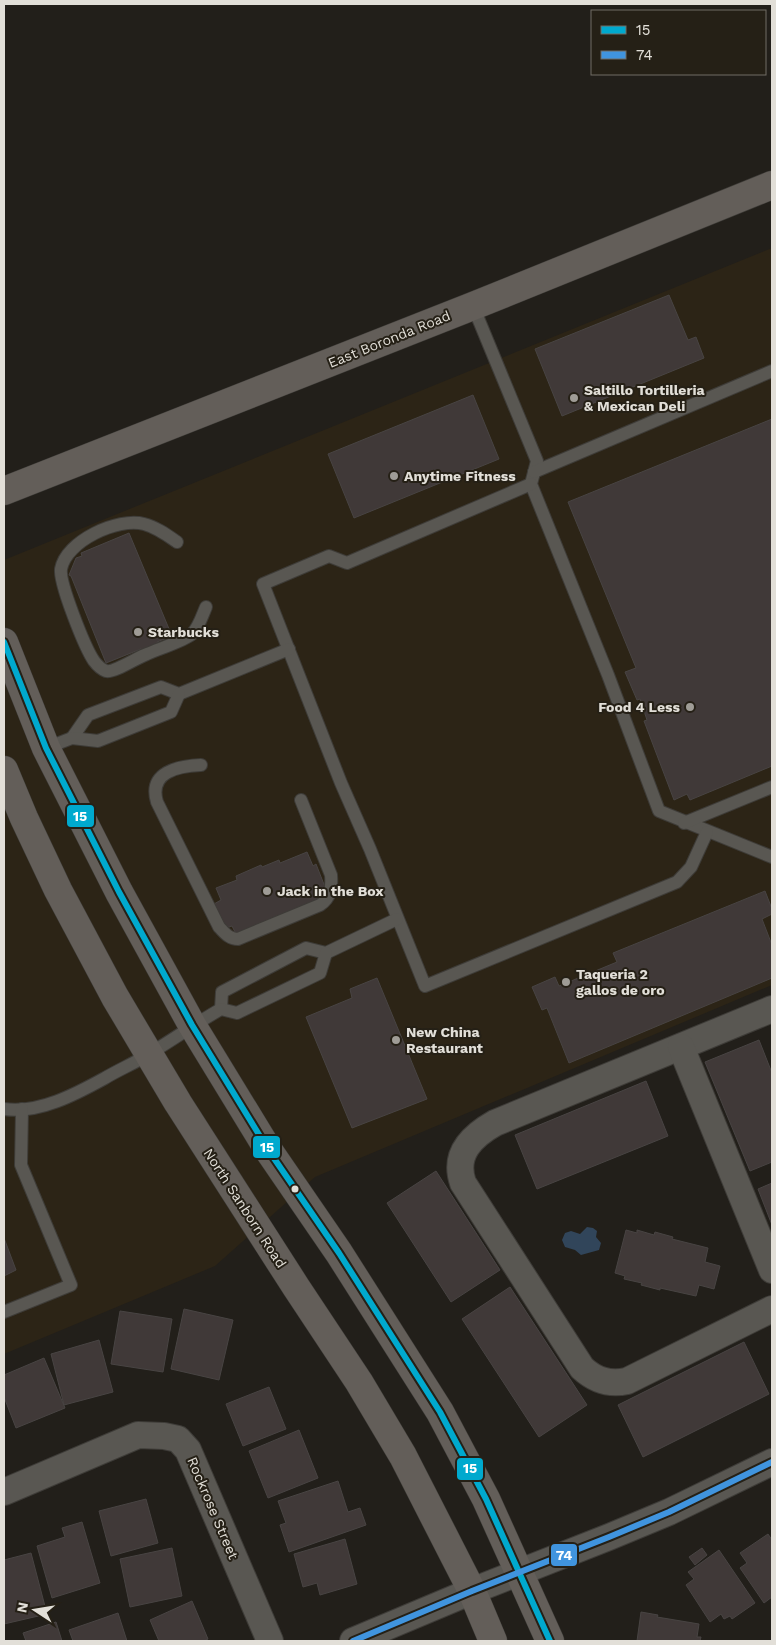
<svg xmlns="http://www.w3.org/2000/svg" width="776" height="1645" viewBox="0 0 776 1645" font-family="'Work Sans',sans-serif">
<style>
.built{fill:#2c2416}
.water{fill:#31455a}
.building{fill:#403938;stroke:#484443}
.lines{fill:none;stroke-linecap:round;stroke-linejoin:round}
.service-casing{stroke:#3e3c38;stroke-width:14}
.minor-casing{stroke:#3e3c38;stroke-width:28}
.secondary-casing{stroke:#3e3c38;stroke-width:29}
.service{stroke:#595752;stroke-width:12}
.minor{stroke:#595752;stroke-width:26}
.secondary{stroke:#635e59;stroke-width:28}
.bus-1-casing{stroke:#252016;stroke-width:10}
.bus-2-casing{stroke:#252016;stroke-width:10}
.bus-1{stroke:#00a9ce;stroke-width:6}
.bus-2{stroke:#4094de;stroke-width:6}
.poi-dot{fill:#9f9c96;stroke:#252016;stroke-width:2}
.bus-dot{fill:#e2dfd8;stroke:#252016;stroke-width:2}
.labels{text-anchor:middle;dominant-baseline:central;stroke-width:4;stroke-linejoin:round;paint-order:stroke}
.street-label{font-size:14px;fill:#e2dfd8;stroke:#252016}
.poi-label{font-size:14px;font-weight:bold;fill:#e2dfd8;stroke:#252016;text-anchor:start}
.line-badge{stroke:#252016;stroke-width:2}
.badge-label{font-size:14px;text-anchor:middle;font-weight:bold;fill:#fff}
</style>
<rect width="100%" height="100%" fill="#221f1a"/>
<path class="built" d="M772,248V985L315,1177L215,1266L4,1354V560Z"/>
<path class="water" d="M587,1227L593,1228L597,1231L596,1237L601,1243L599,1250L581,1255L575,1250L565,1247L562,1240L565,1233L571,1231L580,1234Z"/>
<g class="building">
<path d="M669,295L688,340L696,337L704,358L562,416L535,349Z"/>
<path d="M473,395L499,459L354,518L328,454Z"/>
<path d="M772,419V766L690,800L687,794L674,800L644,721L647,720L640,699L637,700L625,672L636,668L568,502Z"/>
<path d="M129,533L172,636L157,642L158,645L142,652L141,649L106,663L71,576L69,575L76,558L82,556L81,553Z"/>
<path d="M307,852L313,866L316,864L325,887L322,889L326,897L236,934L232,926L224,929L214,904L221,900L216,888L237,880L236,876L261,865L262,867L279,860L280,863Z"/>
<path d="M765,891L772,909V914L762,919L772,945V978L569,1063L547,1008L542,1010L532,987L555,977L559,986L617,962L613,953Z"/>
<path d="M377,978L427,1099L352,1128L306,1017L352,998L350,989Z"/>
<path d="M759,1040L772,1073V1162L750,1171L705,1062Z"/>
<path d="M646,1081L668,1136L537,1189L515,1135Z"/>
<path d="M436,1171L500,1270L451,1302L387,1203Z"/>
<path d="M772,1183V1225L758,1189Z"/>
<path d="M626,1230L637,1233V1230L654,1235L655,1232L673,1237L672,1239L708,1248L705,1262L720,1266L714,1289L699,1285L696,1296L660,1288V1290L641,1285L642,1283L624,1279L625,1276L615,1273Z"/>
<path d="M4,1238L16,1270L4,1276Z"/>
<path d="M510,1287L587,1405L539,1437L462,1319Z"/>
<path d="M184,1309L233,1320L219,1380L171,1369Z"/>
<path d="M120,1311L172,1319L163,1372L111,1364Z"/>
<path d="M99,1340L113,1392L64,1405L51,1354Z"/>
<path d="M744,1342L769,1394L643,1457L618,1405Z"/>
<path d="M44,1358L65,1408L16,1428L4,1397V1375Z"/>
<path d="M269,1387L286,1429L243,1446L226,1404Z"/>
<path d="M299,1430L318,1478L268,1498L249,1451Z"/>
<path d="M338,1481L348,1512L360,1508L366,1525L289,1552L280,1525L286,1523L278,1501Z"/>
<path d="M146,1499L158,1543L111,1556L99,1511Z"/>
<path d="M82,1522L100,1583L52,1598L37,1546L65,1537L62,1528Z"/>
<path d="M768,1534L772,1540V1597L764,1603L740,1568L747,1563L740,1553Z"/>
<path d="M345,1539L357,1584L320,1595L317,1583L303,1587L294,1554Z"/>
<path d="M172,1548L182,1596L130,1607L120,1559Z"/>
<path d="M702,1548L707,1555L695,1565L689,1557Z"/>
<path d="M719,1550L755,1603L732,1619L730,1616L724,1619L721,1614L710,1622L686,1585L694,1579L688,1572Z"/>
<path d="M31,1553L47,1614L4,1624V1560Z"/>
<path d="M192,1601L208,1639L204,1641H159L150,1620Z"/>
<path d="M641,1612L658,1615L657,1617L699,1624L697,1637H701L700,1641H637Z"/>
<path d="M118,1613L127,1641H73L69,1630Z"/>
<path d="M56,1622L62,1641H26L23,1633Z"/>
</g>
<g class="lines">
<defs>
<g id="service">
<path d="M473,306L537,461L531,484L608,675L659,811L772,857"/>
<path d="M534,472L772,371"/>
<path d="M531,484L347,563L329,556L263,584L341,783L370,849L425,986L677,882L691,867L707,832"/>
<path d="M177,542C167,535 156,527 144,524C118,517 66,541 61,569C59,583 85,648 94,661C97,665 101,669 106,671C114,673 138,657 147,654C158,649 184,641 192,634C199,627 202,616 206,607"/>
<path d="M72,738L88,715L161,687L179,694L289,649"/>
<path d="M46,748L72,738L98,741L171,712L179,694"/>
<path d="M201,765C178,766 148,772 157,802L219,927C225,933 229,939 238,939L320,905C331,898 332,887 331,875L301,800"/>
<path d="M684,823L772,787"/>
<path d="M221,1009L222,992L306,948L326,953L397,919"/>
<path d="M4,1109C39,1114 76,1094 105,1078C120,1069 135,1063 149,1054C174,1039 196,1023 221,1009L237,1013L320,973L326,953"/>
<path d="M4,1312L71,1285L21,1165L22,1109"/>
</g>
<g id="minor">
<path d="M772,1009L495,1123C472,1136 453,1154 463,1183L582,1368C595,1380 609,1385 627,1381L772,1309"/>
<path d="M681,1047L772,1270"/>
<path d="M4,1492L138,1435L164,1436L178,1439L188,1450L270,1641"/>
<path d="M353,1641L472,1591L609,1537L669,1512L772,1462"/>
</g>
<g id="secondary">
<path d="M4,491L473,306L772,185"/>
<path d="M4,642L46,748L119,892L192,1025L269,1151L339,1253L440,1412L486,1499L550,1641"/>
<path d="M4,770L24,818L58,890L115,997L178,1103L296,1287L359,1382L403,1456L472,1591L493,1641"/>
</g>
</defs>
<use href="#service" class="service-casing"/>
<use href="#minor" class="minor-casing"/>
<use href="#secondary" class="secondary-casing"/>
<use href="#service" class="service"/>
<use href="#minor" class="minor"/>
<use href="#secondary" class="secondary"/>
<defs>
<path id="bus-1" d="M4,642L46,748L119,892L192,1025L269,1151L339,1253L440,1412L486,1499L550,1641"/>
<path id="bus-2" d="M353,1641L472,1591L609,1537L669,1512L772,1462"/>
</defs>
<use href="#bus-1" class="bus-1-casing"/>
<use href="#bus-2" class="bus-2-casing"/>
<use href="#bus-1" class="bus-1"/>
<use href="#bus-2" class="bus-2"/>
</g>
<g class="poi-dot">
<circle cx="574" cy="398" r="5"/>
<circle cx="394" cy="476" r="5"/>
<circle cx="138" cy="632" r="5"/>
<circle cx="690" cy="707" r="5"/>
<circle cx="267" cy="891" r="5"/>
<circle cx="566" cy="982" r="5"/>
<circle cx="396" cy="1040" r="5"/>
</g>
<circle class="bus-dot" cx="295" cy="1189" r="4.5"/>
<g class="labels">
<g class="street-label">
<text transform="translate(389 339) rotate(-22)">East Boronda Road</text>
<text transform="translate(245 1208) rotate(57)">North Sanborn Road</text>
<text transform="translate(213 1508) rotate(67)">Rockrose Street</text>
</g>
<g class="poi-label">
<text x="584" y="390">Saltillo Tortilleria<tspan x="584" dy="16">&amp; Mexican Deli</tspan></text>
<text x="404" y="476">Anytime Fitness</text>
<text x="148" y="632">Starbucks</text>
<text x="680" y="707" text-anchor="end">Food 4 Less</text>
<text x="277" y="891">Jack in the Box</text>
<text x="576" y="974">Taqueria 2<tspan x="576" dy="16">gallos de oro</tspan></text>
<text x="406" y="1032">New China<tspan x="406" dy="16">Restaurant</tspan></text>
</g>
</g>
<g class="line-badge">
<rect x="66" y="804" width="29" height="24" rx="5" fill="#00a9ce"/>
<rect x="252" y="1135" width="29" height="24" rx="5" fill="#00a9ce"/>
<rect x="456" y="1457" width="28" height="24" rx="5" fill="#00a9ce"/>
<rect x="550" y="1543" width="28" height="24" rx="5" fill="#4094de"/>
</g>
<g class="badge-label">
<text x="80" y="821">15</text>
<text x="267" y="1152">15</text>
<text x="470" y="1473">15</text>
<text x="564" y="1560">74</text>
</g>
<rect width="776" height="1645" fill="none" stroke="#e2dfd8" stroke-width="10"/>
<rect x="591" y="10" width="175" height="65" fill="#252016" stroke="#716c64"/>
<rect x="601" y="26" width="25" height="8" fill="#00a9ce" stroke="#716c64"/>
<text x="636" y="35" font-size="15" fill="#e2dfd8">15</text>
<rect x="601" y="51" width="25" height="8" fill="#4094de" stroke="#716c64"/>
<text x="636" y="60" font-size="15" fill="#e2dfd8">74</text>
<g transform="translate(35 1610) rotate(282)" stroke="#252016" stroke-width="4" paint-order="stroke">
<path d="M0-4L9 19L0 12L-9 19Z" fill="#e2dfd8"/>
<text y="-8" font-size="14" font-weight="bold" text-anchor="middle" fill="#e2dfd8">N</text>
</g>
</svg>
